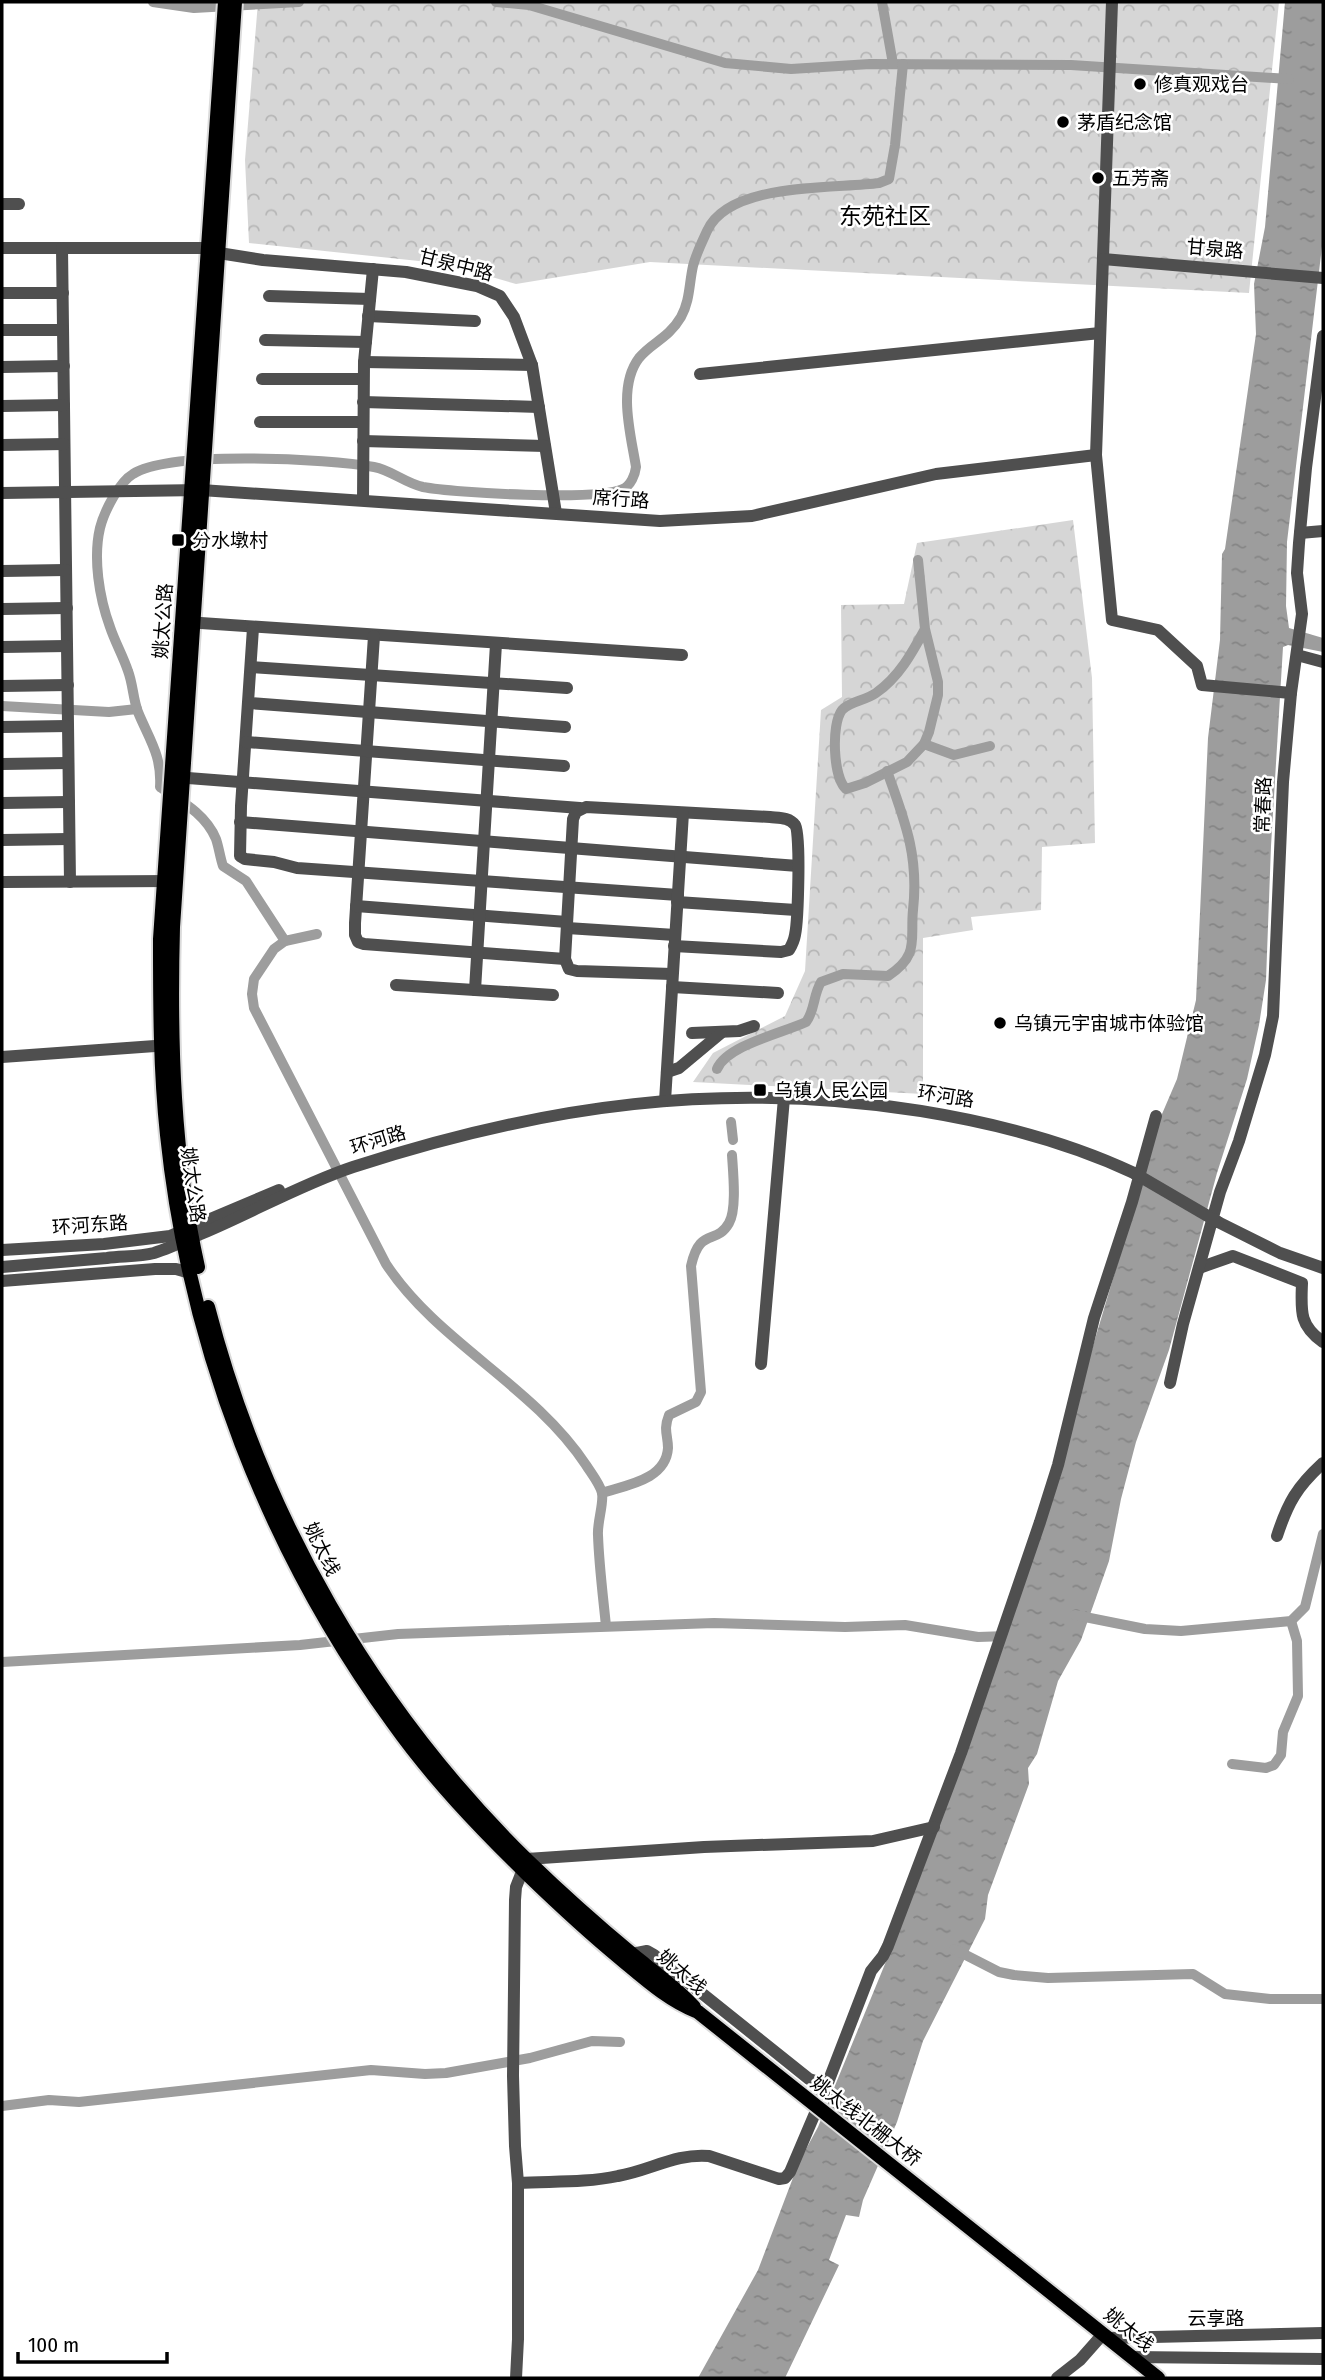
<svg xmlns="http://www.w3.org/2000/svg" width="1325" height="2380" viewBox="0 0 1325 2380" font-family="'Fira Sans Condensed','Noto Sans SC',sans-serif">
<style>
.forest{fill:url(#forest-crowns)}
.water{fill:url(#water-ripples)}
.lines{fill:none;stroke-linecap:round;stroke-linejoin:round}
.canal{stroke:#9d9d9d;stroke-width:10}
.major-casing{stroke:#dbdbdb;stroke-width:18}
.minor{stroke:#4f4f4f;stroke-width:12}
.major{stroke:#000;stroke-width:14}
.major-bridge-casing{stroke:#dbdbdb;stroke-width:18;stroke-linecap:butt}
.minor-bridge{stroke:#4f4f4f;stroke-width:12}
.major-bridge{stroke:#000;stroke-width:14}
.poi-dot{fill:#000;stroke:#fff;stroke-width:2.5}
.labels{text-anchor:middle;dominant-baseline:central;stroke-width:5;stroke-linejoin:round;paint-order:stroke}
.poi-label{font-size:19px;fill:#000;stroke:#fff;text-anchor:start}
.street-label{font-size:19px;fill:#000;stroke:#fff}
.quarter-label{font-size:23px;fill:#000;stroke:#fff}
</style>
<defs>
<pattern id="forest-crowns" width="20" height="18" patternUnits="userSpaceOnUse" patternTransform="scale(1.75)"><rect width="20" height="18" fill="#d6d6d6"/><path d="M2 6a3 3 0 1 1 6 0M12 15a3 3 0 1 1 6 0" fill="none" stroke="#b6b6b6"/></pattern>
<pattern id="water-ripples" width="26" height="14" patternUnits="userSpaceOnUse" patternTransform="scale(1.75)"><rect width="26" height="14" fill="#9d9d9d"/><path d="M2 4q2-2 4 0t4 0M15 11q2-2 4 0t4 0" fill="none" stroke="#858585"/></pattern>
</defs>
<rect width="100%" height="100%" fill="#fff"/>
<g class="forest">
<path d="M258,2H1279L1249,293L650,262L516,284L447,264L249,243L245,160Z"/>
<path d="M1073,520L1092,678L1095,843L1042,847L1041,910L971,917L973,930L923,938V1094L693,1082L713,1053L785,1016L805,971L821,710L842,697L841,605L904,604L917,543Z"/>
</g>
<path class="water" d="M1285,2H1323V238L1287,542L1286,606L1289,628L1323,638V652L1288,645L1283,647L1271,846L1266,980L1259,1025L1247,1079L1217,1173L1169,1350L1136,1442L1121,1499L1109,1561L1081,1640L1058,1681L1037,1754L1028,1768L1029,1784L988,1895L985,1919L923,2041L897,2122L863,2200L859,2217L846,2215L829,2260L839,2265L785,2378H698L758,2270L799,2162L818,2127L901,1925L1087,1366L1162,1114L1177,1079L1196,1000L1208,738L1220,640L1222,554L1225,549L1256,334L1254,284L1265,227Z"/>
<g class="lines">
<g class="canal">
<path d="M153,2L194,8L299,2"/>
<path d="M496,2L529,5L725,63L791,69L870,64L1071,65L1289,79"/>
<path d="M882,2L893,64"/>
<path d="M918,560L925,629L938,682V695L929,732L924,744L907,762L865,783L846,789C833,777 831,724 842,710C850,701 865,701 876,693C899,677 912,653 925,629"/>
<path d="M2,706L109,712L137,709"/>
<path d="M924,744L954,755L990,746"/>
<path d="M317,934L285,941L274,949L254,979L252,994L254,1008L386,1264C438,1343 533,1385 586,1465C591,1473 600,1484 602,1493C604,1503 597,1523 598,1535C599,1565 603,1596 606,1626"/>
<path d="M285,941L246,881L223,866C220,857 219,848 216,839C206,814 181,801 160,787C162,755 149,739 138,712C133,699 133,684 128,671C123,656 115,642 110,627C99,597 93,558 100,528C104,512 119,482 133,474C170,450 328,459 374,467C391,470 405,483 423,487C454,493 599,501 623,489C631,485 635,475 636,467C631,435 617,387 639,358C652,342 668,339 681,317C690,301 689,284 693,266C696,254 702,242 707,231C729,182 833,189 879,183L889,179L895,145L903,64"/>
<path d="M717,1069C727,1045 783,1033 806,1022C815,1011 813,995 821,982L843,974L888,976C920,955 910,940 913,910C919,856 905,821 887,771"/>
<path d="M731,1122L733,1140"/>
<path d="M602,1493C626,1485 666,1480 668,1448C668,1435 663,1430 669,1415L696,1402L701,1392L691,1266C700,1226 716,1246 729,1223C737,1209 733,1172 732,1155"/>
<path d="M1075,1615L1145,1629L1181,1631L1291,1621L1305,1607L1323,1534"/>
<path d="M2,1662L300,1645L398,1634L714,1623L845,1627L905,1625L978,1637L1007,1636"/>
<path d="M1232,1764L1266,1768L1274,1765L1281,1755L1283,1732L1298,1696L1297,1641L1291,1621"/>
<path d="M954,1949L999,1972L1014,1975L1048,1978L1193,1974L1225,1994L1270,1999H1323"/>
<path d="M2,2106L49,2100L79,2102L371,2070L425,2074L446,2073L530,2058L592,2041L620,2042"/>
</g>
<defs>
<g id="major">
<path d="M225,2L160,939C160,1004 160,1070 167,1135C189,1346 268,1551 393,1723C432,1778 479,1827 527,1874C557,1903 588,1932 621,1959C645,1979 668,2000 698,2012"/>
<path d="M198,1267C173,1155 170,1041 173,927L235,2"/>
<path d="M208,1307C262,1516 373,1709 527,1860C561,1893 597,1925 633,1955C654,1972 676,1987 694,2007"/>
<path d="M1010,2260L1158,2378"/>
</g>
</defs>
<use href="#major" class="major-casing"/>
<g class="minor">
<path d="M1112,2L1096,455L1112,620L1158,630L1197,666L1202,685L1291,693"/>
<path d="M2,204H19"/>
<path d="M2,248H207L219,253L263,260L406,272L477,286L500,296L514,317L532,365L556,513"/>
<path d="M62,248L70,882"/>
<path d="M1103,259L1323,278"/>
<path d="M2,293H63"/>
<path d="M269,296L370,299"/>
<path d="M368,316L475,321"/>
<path d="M2,330H63"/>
<path d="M265,340L366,342"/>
<path d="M364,362L532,365"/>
<path d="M2,367L64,366"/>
<path d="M700,374L1100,333"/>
<path d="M262,379H363"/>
<path d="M363,402L539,407"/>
<path d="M2,406L64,405"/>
<path d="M260,422H363"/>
<path d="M363,441L545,446"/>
<path d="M2,445L64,444"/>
<path d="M2,493L201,490L660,521L752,516L936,474L1096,455"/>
<path d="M363,500L364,362L373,269"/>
<path d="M1300,533L1323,531"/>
<path d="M2,571L66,570"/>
<path d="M2,609L67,608"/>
<path d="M186,622L682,655"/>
<path d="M253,628L241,806L240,856L245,859L274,862L297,868L678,895"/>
<path d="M374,636L355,923V935L358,942L364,944L565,959"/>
<path d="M2,647L67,646"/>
<path d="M1297,655L1323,662"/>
<path d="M251,667L567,688"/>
<path d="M2,686L68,685"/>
<path d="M249,703L565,727"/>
<path d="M2,727L68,726"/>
<path d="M246,742L564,766"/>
<path d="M2,764L68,763"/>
<path d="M175,777L580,808"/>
<path d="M2,803L69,802"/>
<path d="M240,822L798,866"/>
<path d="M2,840L69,839"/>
<path d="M2,882L172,881"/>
<path d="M677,902L796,910"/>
<path d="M356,906L567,922"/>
<path d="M567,928L675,935"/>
<path d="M672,974L577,971L569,969L565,959L573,819L576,812L586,807L770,817C779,818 789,817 795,825C801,832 798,921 795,935C794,941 792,945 789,950L781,952L674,946"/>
<path d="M396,985L553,995"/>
<path d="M672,987L778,993"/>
<path d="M475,990L496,644"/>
<path d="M692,1033L739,1031L754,1026"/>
<path d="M2,1057L169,1045"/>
<path d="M667,1072L679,1068L721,1033"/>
<path d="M665,1101L683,813"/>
<path d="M1218,1222L1280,1253L1323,1268"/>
<path d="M2,1250L104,1244L170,1236L279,1190"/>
<path d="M2,1267C37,1264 72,1261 107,1258C122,1256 139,1257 154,1253C170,1248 187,1240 203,1233C253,1212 302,1184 353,1167C544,1105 721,1080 921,1111C995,1123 1066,1141 1134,1173"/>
<path d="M1199,1268L1233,1256L1302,1283C1301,1311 1299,1325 1323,1342"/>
<path d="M2,1281L155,1269H176L190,1273"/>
<path d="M761,1364L784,1098"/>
<path d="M1170,1383L1183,1324L1220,1192L1239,1141L1265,1055L1273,1016L1283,782L1291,693L1302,614L1297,573L1299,543L1306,468L1323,336"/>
<path d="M1277,1536C1288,1502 1297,1487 1323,1463"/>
<path d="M632,1954L647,1951L654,1955L809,2079L827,2085"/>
<path d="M518,2183C552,2181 585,2183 618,2176C649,2171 676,2153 709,2156L779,2179L785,2178L790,2172L827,2085L871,1971L883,1956L888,1946L961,1753L1040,1522L1058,1465L1094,1318L1132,1202L1156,1116"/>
<path d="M1109,2338L1323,2333"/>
<path d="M1132,2357L1323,2359"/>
<path d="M516,2378L518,2339V2183L515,2146L513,2076L515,1900L516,1887L527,1859L704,1847L873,1841L934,1827"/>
<path d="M1057,2378L1080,2360L1103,2334"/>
</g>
<use href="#major" class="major"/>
<defs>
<path id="major-bridge" d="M698,2012L1010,2260"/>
</defs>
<use href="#major-bridge" class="major-bridge-casing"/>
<path class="minor-bridge" d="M1134,1173L1218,1222"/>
<use href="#major-bridge" class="major-bridge"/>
</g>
<g class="poi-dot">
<circle cx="1140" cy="84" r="7"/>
<circle cx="1063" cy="122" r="7"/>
<circle cx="1098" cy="178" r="7"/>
<rect x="171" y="533" width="14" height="14" rx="3.5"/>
<circle cx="1000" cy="1023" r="7"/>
<rect x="753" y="1083" width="14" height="14" rx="3.5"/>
</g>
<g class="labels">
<g class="poi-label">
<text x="1154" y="84">修真观戏台</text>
<text x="1077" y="122">茅盾纪念馆</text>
<text x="1112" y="178">五芳斋</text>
<text x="192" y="540">分水墩村</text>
<text x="1014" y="1023">乌镇元宇宙城市体验馆</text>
<text x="774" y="1090">乌镇人民公园</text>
</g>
<g class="street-label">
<text transform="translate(1215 249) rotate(5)">甘泉路</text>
<text transform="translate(456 265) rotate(14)">甘泉中路</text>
<text transform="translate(621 499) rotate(4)">席行路</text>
<text transform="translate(163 621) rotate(-86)">姚太公路</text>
<text transform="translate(1263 805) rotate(-88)">常春路</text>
<text transform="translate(946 1096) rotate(9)">环河路</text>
<text transform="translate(378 1140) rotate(-17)">环河路</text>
<text transform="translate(193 1185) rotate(82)">姚太公路</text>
<text transform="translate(90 1225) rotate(-4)">环河东路</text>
<text transform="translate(322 1549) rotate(64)">姚太线</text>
<text transform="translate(682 1972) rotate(41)">姚太线</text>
<text transform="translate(866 2121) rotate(38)">姚太线北栅大桥</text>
<text x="1216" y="2318">云享路</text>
<text transform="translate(1129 2330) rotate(39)">姚太线</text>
</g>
<g class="quarter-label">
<text x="885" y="216">东苑社区</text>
</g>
</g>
<rect width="1325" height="2380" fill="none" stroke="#000000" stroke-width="7"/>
<path d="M18 2352v10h149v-10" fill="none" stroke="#000000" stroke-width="3.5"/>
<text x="28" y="2352" font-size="21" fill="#000000" stroke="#ffffff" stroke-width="5" paint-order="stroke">100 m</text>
</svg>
